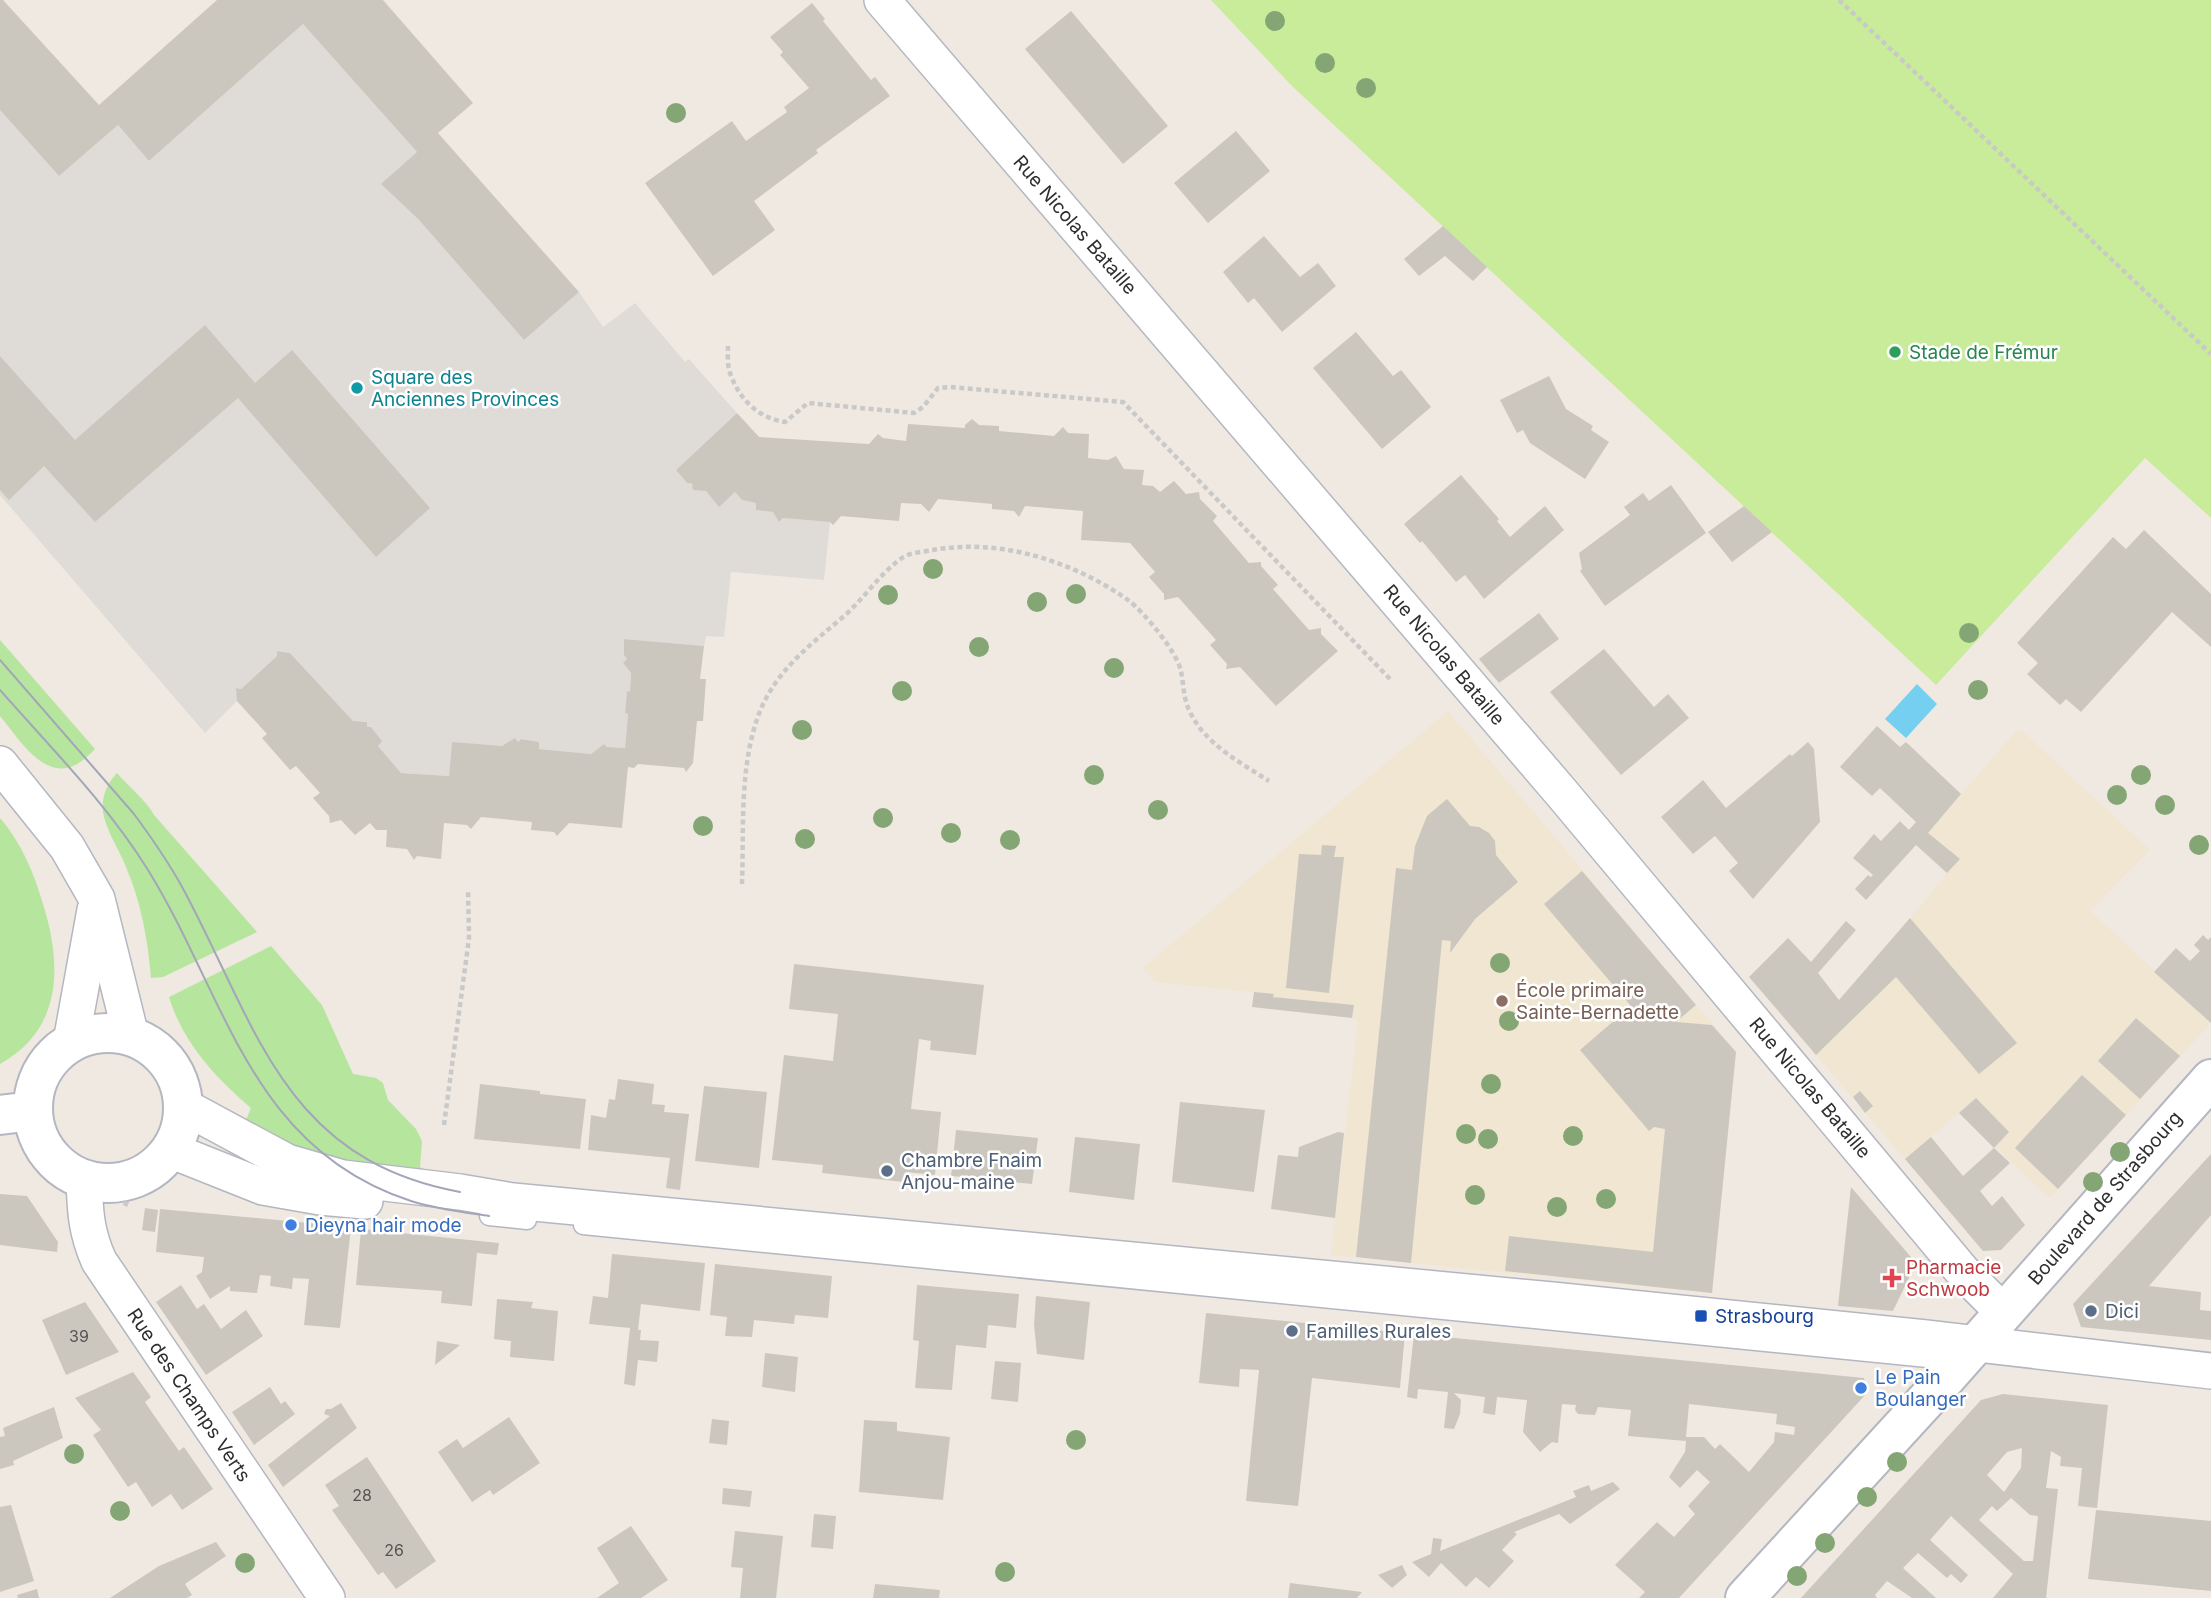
<svg xmlns="http://www.w3.org/2000/svg" width="2211" height="1598" viewBox="0 0 2211 1598" font-family="Inter,sans-serif">
<style>
.education{fill:#f0e6d1}
.green{fill:#b6e59e}
.pitch{fill:#c9ec9a}
.plaza{fill:#dfdcd8}
.water{fill:#75cff0}
.building{fill:#cbc7bf;fill-rule:evenodd}
.lines{fill:none;stroke-linecap:round;stroke-linejoin:round}
.service-casing{stroke:#b4b7c1;stroke-width:21}
.minor-casing{stroke:#b4b7c1;stroke-width:38}
.tertiary-casing{stroke:#b4b7c1;stroke-width:42}
.path{stroke:#c9c9c9;stroke-width:4.5;stroke-dasharray:5 3.5;stroke-linecap:butt}
.service{stroke:#fff;stroke-width:18}
.minor{stroke:#fff;stroke-width:35}
.tertiary{stroke:#fff;stroke-width:38}
.tram{stroke:#a3a6b8;stroke-width:2}
.tree{fill:#84a574}
.leisure-dot{fill:#2e9e5b;stroke:#fff;stroke-width:2.5}
.culture-dot{fill:#0f9aa8;stroke:#fff;stroke-width:2.5}
.education-dot{fill:#8d6e63;stroke:#fff;stroke-width:2.5}
.service-dot{fill:#5c6f8a;stroke:#fff;stroke-width:2.5}
.shop-dot{fill:#3f7fe0;stroke:#fff;stroke-width:2.5}
.health-dot{fill:#e0444e;stroke:#fff;stroke-width:2.5}
.transit-dot{fill:#1a4fb4;stroke:#fff;stroke-width:2.5}
.labels{text-anchor:middle;dominant-baseline:central;stroke-width:5;stroke-linejoin:round;paint-order:stroke}
.number-label{font-size:16px;fill:#555452}
.street-label{font-size:19px;fill:#2e2e2e;stroke:#fff}
.leisure-label{font-size:19px;fill:#27864d;stroke:#fff;text-anchor:start}
.culture-label{font-size:19px;fill:#0d838f;stroke:#fff;text-anchor:start}
.education-label{font-size:19px;fill:#785e54;stroke:#fff;text-anchor:start}
.service-label{font-size:19px;fill:#4e5e75;stroke:#fff;text-anchor:start}
.shop-label{font-size:19px;fill:#366cbe;stroke:#fff;text-anchor:start}
.health-label{font-size:19px;fill:#be3a42;stroke:#fff;text-anchor:start}
.transit-label{font-size:19px;fill:#164399;stroke:#fff;text-anchor:start}
</style>
<rect width="100%" height="100%" fill="#efe9e1"/>
<g class="education">
<path d="M1448,711L1736,1052L1712,1293L1331,1255L1358,1021L1352,1018L1354,1005L1273,997V994L1155,982L1143,968Z"/>
<path d="M2016,731H2022L2150,850L2090,911L2211,1023L2050,1198L1959,1113L1905,1159L1800,1036L1847,994L1959,859L1928,833Z"/>
</g>
<g class="green">
<path d="M0,640L95,749C89,755 82,762 73,766C42,779 17,736 0,716Z"/>
<path d="M117,773C127,785 148,802 154,815L257,932L163,977L151,978C148,940 141,902 126,867C119,849 106,831 103,812C101,798 107,783 117,773Z"/>
<path d="M0,818C21,842 34,873 43,904C62,965 63,1029 0,1064Z"/>
<path d="M271,946L322,1005L353,1074L376,1078L383,1083L388,1100L416,1129L422,1141L420,1167L433,1174L326,1162L246,1120L251,1108C215,1077 183,1043 169,997Z"/>
</g>
<path class="pitch" d="M1211,0H2211V518L2145,458L1936,685L1292,86Z"/>
<path class="plaza" d="M303,24L417,152L382,185L419,220L524,340L579,292L603,327L635,303L685,362L689,359L737,413L676,470L687,483L706,491L719,506L735,492L742,500L756,503V510L773,512L779,521L783,518L830,522L824,580L731,572L724,637L706,636L704,646L624,639V655L627,659L623,663L631,673L630,692H627L625,713L628,714L625,748L607,747L604,744L591,754L539,749V742L521,739L518,742L502,746L452,743L449,776L401,773L378,746L371,728L367,727V722L353,721L290,653L278,651L277,656L241,689L237,688V701L205,733L0,495V110L59,176L118,125L149,161Z"/>
<path class="water" d="M1917,684L1937,704L1906,738L1885,719Z"/>
<g class="building">
<path d="M0,0H3L99,105L217,0H383L473,103L438,133L579,292L524,340L419,220L381,184L417,152L303,24L149,161L118,125L59,176L0,110Z"/>
<path d="M812,3L825,19L823,21L871,80L875,77L890,96L816,150L818,153L754,201L775,230L713,276L645,183L732,121L746,141L787,112L784,107L809,88L780,55L783,52L770,37Z"/>
<path d="M1071,11L1168,126L1123,164L1025,49Z"/>
<path d="M1236,131L1270,171L1208,223L1174,183Z"/>
<path d="M1443,226L1487,267L1473,281L1445,256L1419,276L1404,259Z"/>
<path d="M1264,236L1300,277L1318,263L1336,286L1282,332L1254,298L1248,303L1223,272Z"/>
<path d="M205,325L255,383L292,350L430,508L376,557L238,398L95,522L44,466L9,500L0,490V356L75,440Z"/>
<path d="M1356,332L1393,376L1401,370L1431,407L1382,449L1313,368Z"/>
<path d="M1549,376L1566,409L1593,426L1591,430L1609,442L1585,479L1530,443L1523,430L1517,433L1500,400Z"/>
<path d="M737,413L759,437L869,444L878,434L883,438L906,441L908,424L965,428V425L972,419L979,425L999,426V431L1054,436L1063,427L1068,433L1089,434L1088,458L1108,460L1116,456L1124,469L1144,470L1142,485L1153,486L1160,492L1174,481L1186,494L1199,492L1200,499L1217,516L1213,521L1249,563L1261,562V566L1278,585L1273,589L1309,630L1321,628V634L1338,651L1276,706L1240,667L1226,669L1227,664L1210,645L1216,640L1178,597L1164,600V594L1149,577L1155,572L1130,543L1081,540L1083,511L1025,506L1019,517L1014,511L992,509V504L938,499L929,512L921,504L901,503L899,521L841,516L833,525L830,522L783,518L779,522L773,512L756,510V503L742,500L735,492L719,507L706,491L693,490L692,484L687,483L676,470Z"/>
<path d="M1461,475L1499,519L1497,521L1510,537L1545,506L1564,530L1484,599L1465,575L1456,582L1422,541L1420,543L1404,524Z"/>
<path d="M1671,485L1706,533L1605,606L1580,571L1582,569L1579,553L1630,515L1624,507L1643,493L1649,501Z"/>
<path d="M1744,506L1772,532L1732,562L1708,532Z"/>
<path d="M2144,530L2211,594V647L2172,612L2081,712L2066,699L2060,705L2027,674L2038,663L2017,643L2113,537L2126,549Z"/>
<path d="M1539,613L1559,639L1499,683L1479,659Z"/>
<path d="M624,639L704,646L700,679H706L703,721H697L693,763L686,772L684,768L638,764L634,768L628,767L622,828L569,823L557,836L554,832L531,830L532,822L481,817L471,829L467,825L444,823L441,859L417,856L414,860L407,849L386,847L387,830H376L370,823L355,835L341,820L330,823L329,816L313,798L320,793L296,766L290,770L262,738L267,734L237,701L236,688L241,689L277,656V651L290,653L353,721L367,722V727H371L382,741L378,746L401,773L449,776L452,742L502,746L515,738L518,742L521,739L539,742V749L591,754L604,744L607,747L625,748L628,714L625,713L627,691L630,692L631,673L623,663L627,659L624,655Z"/>
<path d="M1604,649L1654,707L1668,694L1689,718L1621,775L1550,692Z"/>
<path d="M1877,726L1900,747L1906,742L1961,794L1928,833L1960,859L1947,873L1916,845L1866,900L1855,889L1868,875L1871,877L1873,875L1853,858L1874,834L1881,841L1900,821L1909,830L1916,822L1880,788L1872,796L1840,767Z"/>
<path d="M1808,742L1814,749L1820,822L1753,899L1729,871L1738,863L1715,836L1693,854L1661,817L1703,780L1726,808L1790,754L1792,756Z"/>
<path d="M1447,799L1470,826L1479,827L1489,833L1495,841L1496,855L1518,882L1475,919L1450,953L1451,941L1442,940L1411,1263L1356,1257L1396,868L1412,870L1415,846L1427,816Z"/>
<path d="M1322,845L1336,846L1334,857H1344L1329,993L1286,988L1299,854L1321,855Z"/>
<path d="M1582,871L1696,1005L1676,1022L1712,1025L1736,1052L1712,1293L1505,1271L1509,1236L1653,1252L1665,1129L1654,1127L1649,1131L1580,1050L1631,1006L1544,904Z"/>
<path d="M1910,918L2017,1043L1979,1074L1896,977L1816,1055L1749,977L1788,938L1811,962L1846,921L1856,930L1818,973L1839,1000Z"/>
<path d="M2203,935L2208,940L2211,937V1023L2154,972L2176,948L2190,961L2200,951L2194,945Z"/>
<path d="M794,964L984,985L976,1055L930,1050L931,1041L919,1039L911,1109L941,1112L935,1175L906,1172L904,1182L822,1173L823,1165L772,1160L784,1055L833,1061L838,1014L789,1009Z"/>
<path d="M1254,992L1274,994L1273,997L1354,1005L1352,1018L1252,1007Z"/>
<path d="M2136,1018L2180,1056L2140,1099L2098,1061Z"/>
<path d="M2082,1075L2126,1115L2058,1189L2015,1148Z"/>
<path d="M618,1079L654,1084L652,1104L665,1105L664,1112L689,1114L680,1190L666,1188L670,1158L588,1150L591,1115L606,1118L609,1099L615,1100Z"/>
<path d="M480,1084L540,1091V1094L586,1099L580,1149L474,1139Z"/>
<path d="M704,1086L767,1092L759,1168L695,1161Z"/>
<path d="M1860,1091L1873,1106L1865,1113L1853,1097Z"/>
<path d="M1976,1098L2009,1132L1994,1148L1959,1113Z"/>
<path d="M1180,1102L1265,1110L1254,1192L1172,1182Z"/>
<path d="M956,1130L1038,1138L1032,1184L951,1176Z"/>
<path d="M1338,1132L1344,1133L1335,1218L1271,1209L1278,1155L1298,1157L1299,1147Z"/>
<path d="M1075,1137L1140,1144L1134,1200L1069,1192Z"/>
<path d="M1931,1137L1963,1176L1994,1148L2010,1163L1980,1191L1992,1206L2002,1196L2025,1225L2001,1250L1983,1251L1905,1159Z"/>
<path d="M2211,1154V1215L2149,1286L2201,1292L2200,1310L2211,1311V1340L2081,1327L2073,1304Z"/>
<path d="M1851,1187L1916,1263L1893,1311L1838,1306Z"/>
<path d="M0,1194L27,1196L58,1242L57,1252L0,1245Z"/>
<path d="M145,1208L158,1210L155,1232L142,1230Z"/>
<path d="M160,1209L351,1227L340,1328L304,1325L309,1279L293,1278L292,1289L270,1286L271,1276L260,1275L257,1293L230,1291V1286L210,1299L196,1276L202,1272L204,1257L156,1252Z"/>
<path d="M361,1229L499,1243L497,1255L477,1253L472,1306L441,1303L442,1291L356,1285Z"/>
<path d="M612,1254L705,1263L700,1311L641,1304L638,1330H641L640,1340L659,1341L657,1362L638,1360L635,1386L624,1384L630,1328L589,1324L593,1296L608,1298Z"/>
<path d="M715,1264L832,1276L828,1318L795,1315L794,1324L754,1320L752,1337L725,1336L727,1317L710,1315Z"/>
<path d="M181,1285L197,1309L204,1304L221,1329L246,1310L263,1336L206,1375L156,1302Z"/>
<path d="M917,1285L1019,1294L1016,1328L988,1325L986,1348L956,1345L952,1390L915,1388L919,1341L913,1340Z"/>
<path d="M1036,1296L1090,1302L1084,1360L1037,1354L1034,1325Z"/>
<path d="M497,1299L533,1302L531,1308L558,1311L554,1361L510,1357L511,1341L494,1339Z"/>
<path d="M85,1302L119,1352L66,1375L42,1320Z"/>
<path d="M1206,1313L1405,1333L1400,1388L1312,1378L1298,1506L1246,1501L1259,1370L1240,1369L1239,1387L1199,1383Z"/>
<path d="M1414,1334L1864,1378L1867,1393L1679,1598H1639L1645,1592L1615,1565L1657,1522L1674,1537L1695,1514L1688,1506L1710,1482L1697,1470L1680,1488L1669,1477L1685,1452L1686,1441L1628,1436L1631,1410L1598,1407L1595,1415L1578,1414L1575,1410L1576,1405L1562,1404L1558,1443L1552,1442L1540,1452L1523,1432L1527,1400L1497,1397L1495,1415L1483,1413L1485,1397L1454,1393L1461,1400L1460,1414L1454,1429L1444,1428L1448,1392L1418,1389L1417,1399L1407,1397ZM1689,1404L1777,1414L1776,1424L1795,1427L1794,1435L1775,1432L1774,1442L1749,1472L1720,1444L1715,1449L1704,1437H1686Z"/>
<path d="M437,1341L460,1345L435,1365Z"/>
<path d="M765,1353L798,1357L795,1392L762,1387Z"/>
<path d="M995,1361L1021,1363L1018,1402L991,1399Z"/>
<path d="M133,1372L151,1397L145,1402L153,1414L179,1451L184,1447L213,1489L182,1510L171,1494L152,1507L136,1482L128,1487L93,1435L101,1430L75,1398Z"/>
<path d="M270,1387L281,1404L285,1401L295,1414L254,1445L232,1412Z"/>
<path d="M2003,1394L2108,1405L2097,1508L2078,1506L2082,1468L2060,1466L2061,1457L2051,1451L2046,1488L2058,1489L2046,1598H1993L2013,1574L1951,1516L1930,1540L1968,1575L1961,1583L1951,1574L1947,1578L1918,1553L1903,1568L1936,1598H1912L1887,1581L1875,1595L1877,1598H1801L1981,1400ZM2022,1448L2021,1468L2004,1492L1987,1475L2007,1452ZM2011,1498L2030,1515L2038,1516L2033,1561H2024L1979,1520L1992,1506L1997,1511Z"/>
<path d="M341,1403L357,1428L283,1487L268,1465L330,1416L324,1414L326,1409H331Z"/>
<path d="M54,1407L63,1438L13,1461L14,1465L0,1469V1437L5,1436L3,1428Z"/>
<path d="M509,1417L540,1463L493,1495L490,1490L472,1502L438,1452L457,1439L463,1448Z"/>
<path d="M712,1419L729,1421L727,1445L709,1443Z"/>
<path d="M864,1420L897,1422V1431L950,1437L943,1500L859,1492Z"/>
<path d="M367,1457L436,1561L396,1589L383,1572L378,1575L332,1510L339,1506L325,1485Z"/>
<path d="M1613,1482L1620,1489L1570,1524L1559,1514L1514,1532L1517,1534L1502,1550L1514,1561L1489,1588L1476,1577L1466,1587L1441,1563L1429,1577L1412,1562L1431,1554L1433,1538L1442,1539L1440,1551L1576,1497L1573,1491L1589,1485L1591,1491Z"/>
<path d="M723,1488L752,1491L750,1507L722,1504Z"/>
<path d="M11,1505L34,1581L0,1592V1507Z"/>
<path d="M2096,1510L2211,1521V1591L2088,1579Z"/>
<path d="M814,1514L836,1516L833,1549L811,1547Z"/>
<path d="M631,1526L668,1580L641,1598H597L619,1583L597,1548Z"/>
<path d="M735,1531L783,1536L776,1598H740L743,1568L731,1567Z"/>
<path d="M216,1542L226,1556L185,1584L192,1595L187,1598H110L159,1566Z"/>
<path d="M1402,1565L1407,1575L1392,1588L1378,1575Z"/>
<path d="M1290,1583L1362,1592L1357,1598H1288Z"/>
<path d="M875,1584L940,1590L939,1598H873Z"/>
<path d="M37,1589L39,1598H18L17,1595Z"/>
</g>
<g class="lines">
<defs>
<g id="service">
<path d="M489,1216L527,1220"/>
<path d="M583,1225L1958,1361"/>
</g>
<g id="minor">
<path d="M882,0L1560,791L1963,1272L2004,1313"/>
<path d="M0,764L67,847L97,899L131,1036"/>
<path d="M71,1042L95,910"/>
<path d="M183,1106L287,1162L343,1178L460,1192L513,1201L1552,1300L1926,1338L2211,1371"/>
<path d="M170,1150L263,1187L320,1197L365,1201"/>
<path d="M84,1179C85,1211 86,1232 99,1261L327,1598"/>
</g>
<g id="tertiary">
<circle cx="108" cy="1108" r="75"/>
<path d="M0,1115L33,1111"/>
<path d="M1745,1598L1930,1396L2211,1079"/>
</g>
</defs>
<use href="#service" class="service-casing"/>
<use href="#minor" class="minor-casing"/>
<use href="#tertiary" class="tertiary-casing"/>
<g class="path">
<path d="M1839,0L2211,354"/>
<path d="M728,346C728,354 727,365 730,373C739,399 758,418 785,422L808,403L914,413L923,407L938,388L950,387L1123,402L1391,680"/>
<path d="M742,884C744,827 739,765 760,711C777,670 810,645 843,617C864,599 879,574 902,558C910,552 924,552 933,550C1000,538 1073,561 1128,600C1144,612 1177,652 1181,671C1184,686 1183,698 1190,712C1205,744 1241,763 1269,781"/>
<path d="M444,1125L469,938L468,889"/>
<path d="M125,1206L138,1176"/>
</g>
<use href="#service" class="service"/>
<use href="#minor" class="minor"/>
<use href="#tertiary" class="tertiary"/>
<g class="tram">
<path d="M0,660L134,814C151,837 167,860 181,885C256,1022 281,1159 460,1192"/>
<path d="M0,690C51,748 107,804 148,870C226,996 250,1149 411,1201C436,1209 462,1212 489,1216"/>
</g>
</g>
<g class="tree">
<circle cx="1275" cy="21" r="10"/>
<circle cx="1325" cy="63" r="10"/>
<circle cx="1366" cy="88" r="10"/>
<circle cx="676" cy="113" r="10"/>
<circle cx="933" cy="569" r="10"/>
<circle cx="1076" cy="594" r="10"/>
<circle cx="888" cy="595" r="10"/>
<circle cx="1037" cy="602" r="10"/>
<circle cx="1969" cy="633" r="10"/>
<circle cx="979" cy="647" r="10"/>
<circle cx="1114" cy="668" r="10"/>
<circle cx="1978" cy="690" r="10"/>
<circle cx="902" cy="691" r="10"/>
<circle cx="802" cy="730" r="10"/>
<circle cx="1094" cy="775" r="10"/>
<circle cx="2141" cy="775" r="10"/>
<circle cx="2117" cy="795" r="10"/>
<circle cx="2165" cy="805" r="10"/>
<circle cx="1158" cy="810" r="10"/>
<circle cx="883" cy="818" r="10"/>
<circle cx="703" cy="826" r="10"/>
<circle cx="951" cy="833" r="10"/>
<circle cx="805" cy="839" r="10"/>
<circle cx="1010" cy="840" r="10"/>
<circle cx="2199" cy="845" r="10"/>
<circle cx="1500" cy="963" r="10"/>
<circle cx="1509" cy="1021" r="10"/>
<circle cx="1491" cy="1084" r="10"/>
<circle cx="1466" cy="1134" r="10"/>
<circle cx="1573" cy="1136" r="10"/>
<circle cx="1488" cy="1139" r="10"/>
<circle cx="2120" cy="1152" r="10"/>
<circle cx="2093" cy="1182" r="10"/>
<circle cx="1475" cy="1195" r="10"/>
<circle cx="1606" cy="1199" r="10"/>
<circle cx="1557" cy="1207" r="10"/>
<circle cx="1076" cy="1440" r="10"/>
<circle cx="74" cy="1454" r="10"/>
<circle cx="1897" cy="1462" r="10"/>
<circle cx="1867" cy="1497" r="10"/>
<circle cx="120" cy="1511" r="10"/>
<circle cx="1825" cy="1543" r="10"/>
<circle cx="245" cy="1563" r="10"/>
<circle cx="1005" cy="1572" r="10"/>
<circle cx="1797" cy="1576" r="10"/>
</g>
<circle class="leisure-dot" cx="1895" cy="352" r="7"/>
<circle class="culture-dot" cx="357" cy="388" r="7"/>
<circle class="education-dot" cx="1502" cy="1001" r="7"/>
<g class="service-dot">
<circle cx="887" cy="1171" r="7"/>
<circle cx="2091" cy="1311" r="7"/>
<circle cx="1292" cy="1331" r="7"/>
</g>
<g class="shop-dot">
<circle cx="291" cy="1225" r="7"/>
<circle cx="1861" cy="1388" r="7"/>
</g>
<path class="health-dot" d="M1888.5 1267.5h7v7h7v7h-7v7h-7v-7h-7v-7h7z"/>
<rect class="transit-dot" x="1694" y="1309" width="14" height="14" rx="3.5"/>
<g class="labels">
<g class="number-label">
<text x="79" y="1336">39</text>
<text x="362" y="1495">28</text>
<text x="394" y="1550">26</text>
</g>
<g class="street-label">
<text transform="translate(1075 225) rotate(49)">Rue Nicolas Bataille</text>
<text transform="translate(1444 655) rotate(50)">Rue Nicolas Bataille</text>
<text transform="translate(1810 1088) rotate(50)">Rue Nicolas Bataille</text>
<text transform="translate(2105 1198) rotate(-49)">Boulevard de Strasbourg</text>
<text transform="translate(189 1395) rotate(56)">Rue des Champs Verts</text>
</g>
<g class="leisure-label">
<text x="1909" y="352">Stade de Frémur</text>
</g>
<g class="culture-label">
<text x="371" y="377">Square des<tspan x="371" dy="22">Anciennes Provinces</tspan></text>
</g>
<g class="education-label">
<text x="1516" y="990">École primaire<tspan x="1516" dy="22">Sainte-Bernadette</tspan></text>
</g>
<g class="service-label">
<text x="901" y="1160">Chambre Fnaim<tspan x="901" dy="22">Anjou-maine</tspan></text>
<text x="2105" y="1311">Dici</text>
<text x="1306" y="1331">Familles Rurales</text>
</g>
<g class="shop-label">
<text x="305" y="1225">Dieyna hair mode</text>
<text x="1875" y="1377">Le Pain<tspan x="1875" dy="22">Boulanger</tspan></text>
</g>
<g class="health-label">
<text x="1906" y="1267">Pharmacie<tspan x="1906" dy="22">Schwoob</tspan></text>
</g>
<g class="transit-label">
<text x="1715" y="1316">Strasbourg</text>
</g>
</g>
</svg>
